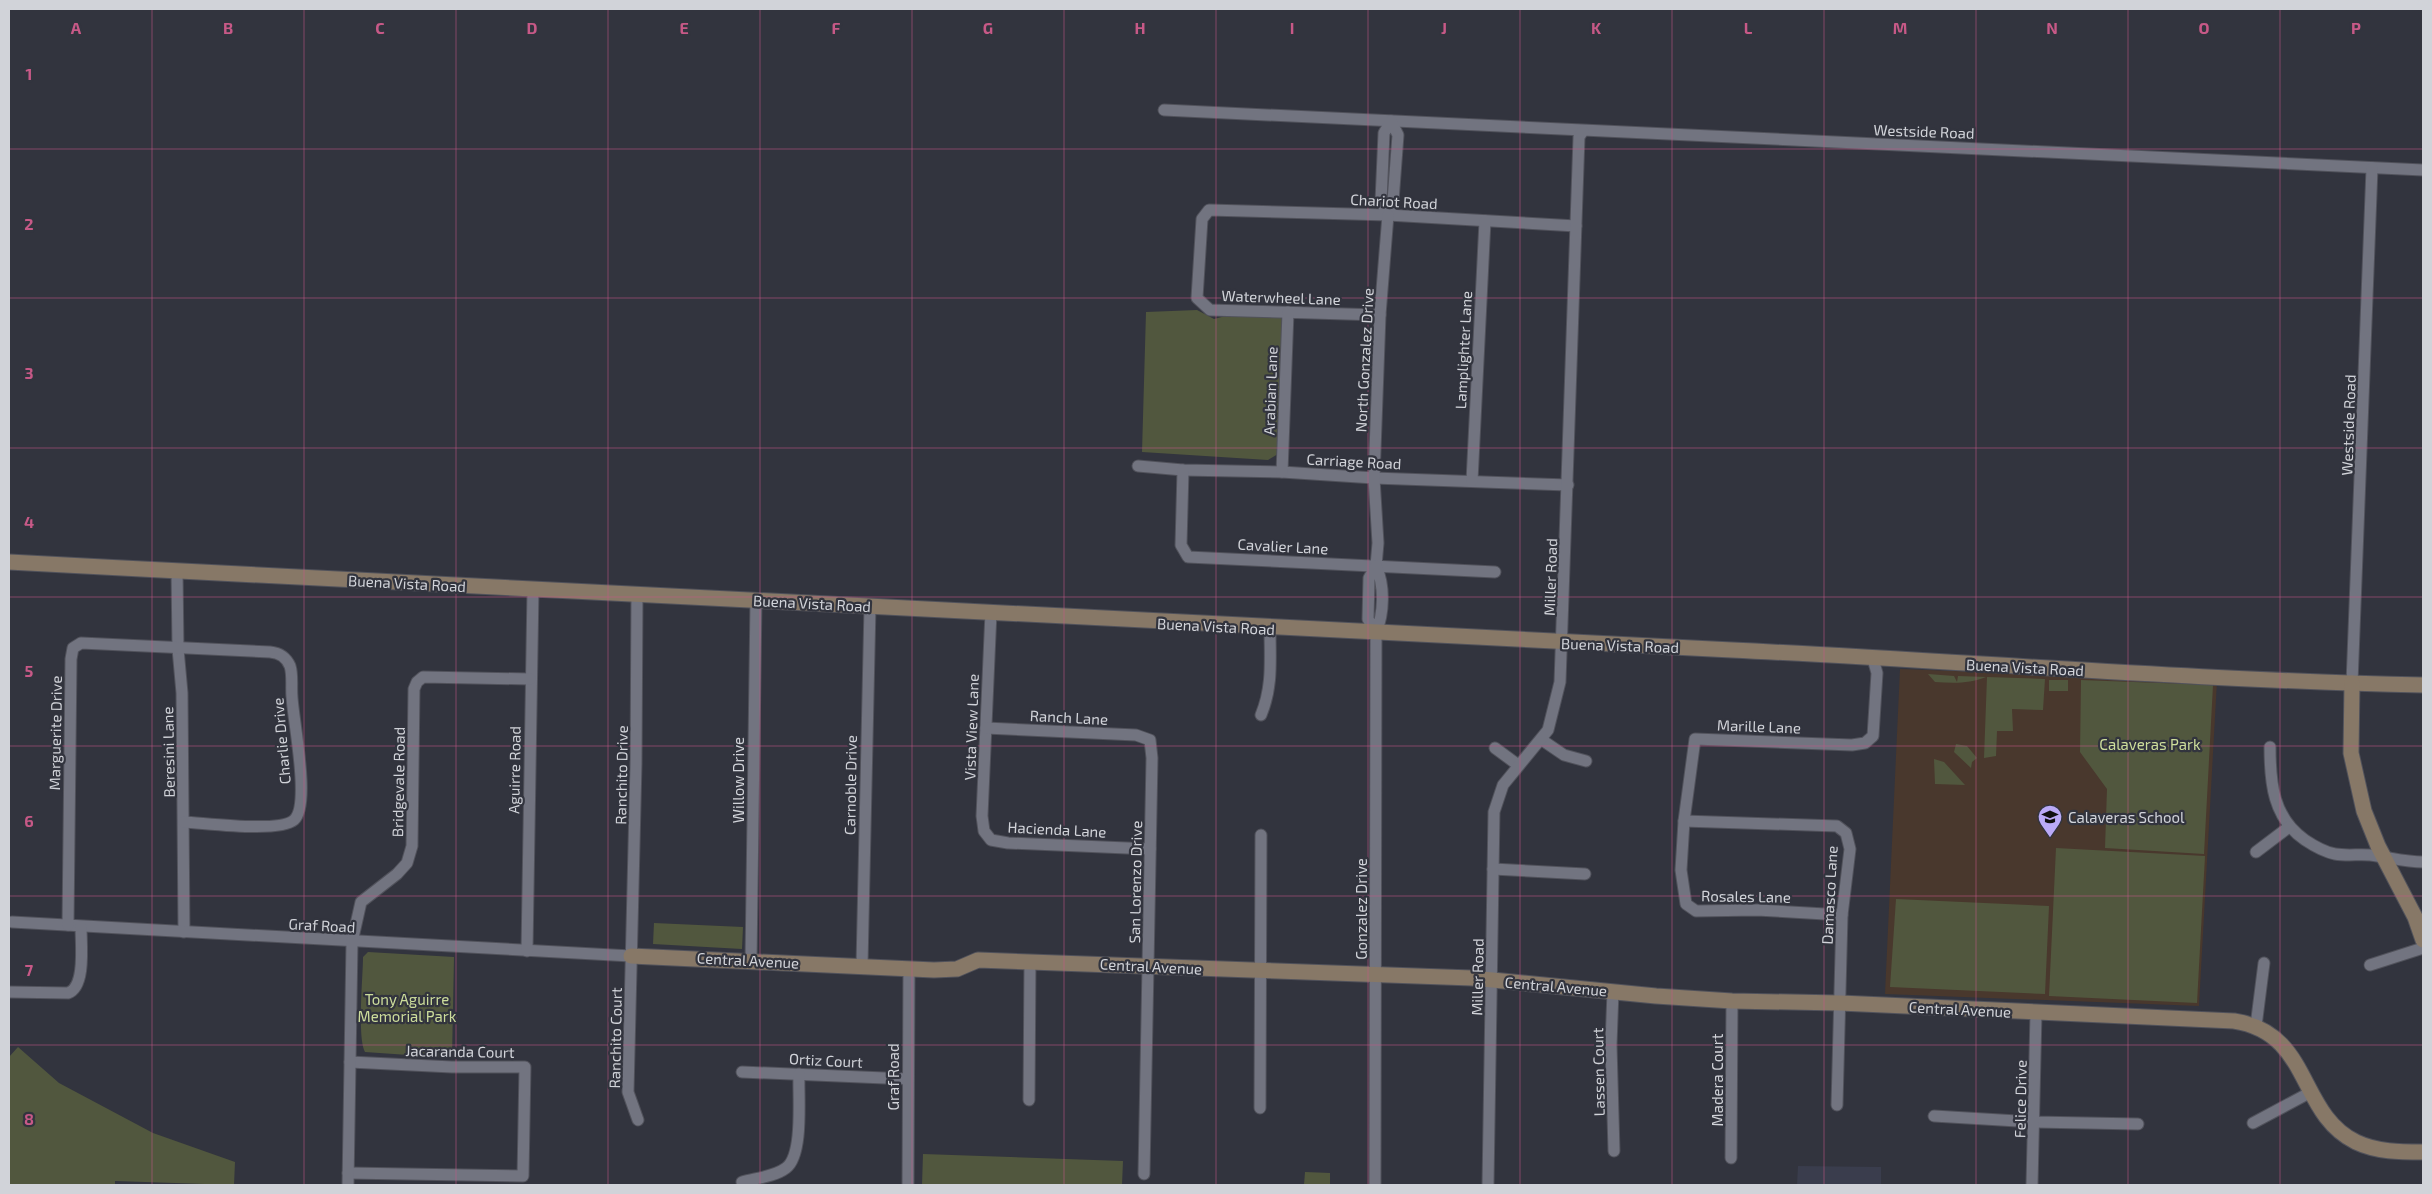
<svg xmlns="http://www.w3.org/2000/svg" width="2432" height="1194" viewBox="0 0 2432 1194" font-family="'Exo 2',sans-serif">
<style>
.built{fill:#3a3d4d}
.education{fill:#49382d}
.green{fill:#51573e}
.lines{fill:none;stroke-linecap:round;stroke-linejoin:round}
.street-casing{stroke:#51525b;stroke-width:13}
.secondary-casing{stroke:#51525b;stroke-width:17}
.street{stroke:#727480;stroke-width:11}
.secondary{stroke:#877867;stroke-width:15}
.grid{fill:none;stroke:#c75987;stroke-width:1;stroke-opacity:0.55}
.labels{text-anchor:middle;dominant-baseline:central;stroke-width:4.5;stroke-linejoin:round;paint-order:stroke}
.street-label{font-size:15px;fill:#d1d3d9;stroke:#32343e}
.park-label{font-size:15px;fill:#cddd9b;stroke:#32343e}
.poi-label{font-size:15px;fill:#d1d3d9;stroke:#32343e;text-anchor:start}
.grid-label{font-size:16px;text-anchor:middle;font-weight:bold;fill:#c75987;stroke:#32343e;stroke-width:4.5;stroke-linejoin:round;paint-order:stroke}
</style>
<rect width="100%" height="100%" fill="#32343e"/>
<path class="built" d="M1798,1166L1881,1167V1185H1797Z"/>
<path class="education" d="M1900,669L2217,681L2199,1006L1885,994Z"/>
<g class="green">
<path d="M1197,310L1214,319L1237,313L1285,315L1278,454L1268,460L1142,452L1146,312Z"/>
<path d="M1928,674L1954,676L1957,682L1958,676L1986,677C1969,684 1953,683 1935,682Z"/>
<path d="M1987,677L2045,679L2043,710L2012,709L2013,731H1997L1996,756L1984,758Z"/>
<rect x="2049" y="680" width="19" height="11"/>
<path d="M2081,680L2213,685L2204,854L2105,848L2107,789L2080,752Z"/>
<path d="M1956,744L1967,746L1977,758L1972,762L1971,768L1954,752Z"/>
<path d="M1934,759L1944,762L1965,785L1935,784Z"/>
<path d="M2056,848L2205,856L2197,1003L2049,996Z"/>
<path d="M1896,899L2049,906L2045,994L1890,987Z"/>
<path d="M654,923L743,927L742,949L653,944Z"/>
<path d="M368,952L454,957L452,1058L365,1052C357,1038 363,977 363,957Z"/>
<path d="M18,1047L59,1083L153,1133L235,1162L234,1185L115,1181V1185H9V1057Z"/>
<path d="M923,1154L1123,1161L1122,1185H922Z"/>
<path d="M1305,1172L1330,1173V1185H1304Z"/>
</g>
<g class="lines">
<defs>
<g id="street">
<path d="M1164,110L2423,170"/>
<path d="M1391,121L1398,135L1393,201L1388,215L1381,201L1384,133Z"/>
<path d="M1380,315L1210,310L1197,298L1202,219L1209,210L1388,215L1576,226"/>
<path d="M1138,466L1183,470L1282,472L1374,478L1568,485"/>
<path d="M1183,470L1181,545L1188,557L1495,572"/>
<path d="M1282,472L1288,312"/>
<path d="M1472,481L1485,221"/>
<path d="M1376,566L1378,543L1374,478L1380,315L1388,215"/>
<path d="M177,571L178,649L182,693L184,932"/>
<path d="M637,594L636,764L628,1092L638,1120"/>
<path d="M991,612L982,816L984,831L991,840L1008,843L1150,849"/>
<path d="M2352,683L2372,168"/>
<path d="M1261,715C1273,686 1270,660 1270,629"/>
<path d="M986,728L1136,735L1150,740L1152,758L1144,1174"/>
<path d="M1542,740L1564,755L1586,761"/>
<path d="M2270,747C2270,783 2273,818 2305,840C2314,846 2324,852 2335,854C2347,856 2359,854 2370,855C2388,857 2405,862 2423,862"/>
<path d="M1495,748L1518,765"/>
<path d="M1684,821L1837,826L1846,833L1850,849L1842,915L1837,1105"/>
<path d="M2256,852L2289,827"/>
<path d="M1493,869L1585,874"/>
<path d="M1842,915L1757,910L1696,911L1686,904L1681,870L1684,821L1695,739L1852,745L1865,743L1873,736L1877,673L1873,659"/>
<path d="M12,922L631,956"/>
<path d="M68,925L71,659L73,648L81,643L270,652C280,653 286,657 290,666C293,675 291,687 292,697C293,720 311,805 294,820C279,833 206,823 184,822"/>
<path d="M527,951L533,589"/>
<path d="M751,961L756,600"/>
<path d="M862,965L870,606"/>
<path d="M2370,965L2423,948"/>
<path d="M1613,991L1611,1045L1614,1151"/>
<path d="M9,992L68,993C86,987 81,944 81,927"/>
<path d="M2256,1026L2264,963"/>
<path d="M742,1072L908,1079"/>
<path d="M1029,1100L1030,961"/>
<path d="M1260,1108L1261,835"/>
<path d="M1934,1116L2035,1122L2138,1124"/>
<path d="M2253,1123L2311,1092"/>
<path d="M1731,1158L1732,1001"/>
<path d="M348,1173L523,1176L525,1067H452L350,1062"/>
<path d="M742,1182C756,1178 774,1177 786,1168C804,1155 798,1095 799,1074"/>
<path d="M348,1185L352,942L361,902L397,874L407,863L412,846L414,689L417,682L423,677L530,679"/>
<path d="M908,1185L909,968"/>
<path d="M1375,1185L1376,633C1384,613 1385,586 1376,566L1369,578L1368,619L1376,633"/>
<path d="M1488,1185L1494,812L1503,785L1548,730L1560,682L1579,137L1583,131"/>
<path d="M2032,1185L2036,1013"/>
</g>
<g id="secondary">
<path d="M9,562C583,593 1157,623 1732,650C1962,661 2192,680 2423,685"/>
<path d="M2352,683L2351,753L2364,811L2378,846L2415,917L2423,940"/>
<path d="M631,956L934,970L957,969L978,960L1472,978L1656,996L1732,1001L1840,1003L2234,1021C2312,1033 2297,1113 2356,1142C2377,1152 2400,1152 2423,1152"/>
</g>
</defs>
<use href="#street" class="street-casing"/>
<use href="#secondary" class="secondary-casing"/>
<use href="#street" class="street"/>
<use href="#secondary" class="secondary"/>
</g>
<path class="grid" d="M152,9V1185M304,9V1185M456,9V1185M608,9V1185M760,9V1185M912,9V1185M1064,9V1185M1216,9V1185M1368,9V1185M1520,9V1185M1672,9V1185M1824,9V1185M1976,9V1185M2128,9V1185M2280,9V1185M9,149H2423M9,298H2423M9,448H2423M9,597H2423M9,746H2423M9,896H2423M9,1045H2423"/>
<defs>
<symbol id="school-pin" viewBox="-11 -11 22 30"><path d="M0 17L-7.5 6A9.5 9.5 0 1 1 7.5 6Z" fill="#baaaf7" stroke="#32343e"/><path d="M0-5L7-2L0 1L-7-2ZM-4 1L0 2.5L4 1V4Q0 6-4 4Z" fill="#111"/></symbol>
</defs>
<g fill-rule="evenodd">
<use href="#school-pin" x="2036" y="803" width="28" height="38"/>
</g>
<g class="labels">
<g class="street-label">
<text transform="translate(1924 131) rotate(2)">Westside Road</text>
<text transform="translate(1394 201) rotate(3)">Chariot Road</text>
<text transform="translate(1281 297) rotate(2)">Waterwheel Lane</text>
<text transform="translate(1463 350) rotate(-87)">Lamplighter Lane</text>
<text transform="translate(1364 360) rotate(-87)">North Gonzalez Drive</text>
<text transform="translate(1270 391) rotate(-88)">Arabian Lane</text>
<text transform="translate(2348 425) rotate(-88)">Westside Road</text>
<text transform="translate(1354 461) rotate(3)">Carriage Road</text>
<text transform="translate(1283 546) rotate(3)">Cavalier Lane</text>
<text transform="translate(1550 577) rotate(-88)">Miller Road</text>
<text transform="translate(407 583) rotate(3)">Buena Vista Road</text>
<text transform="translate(812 603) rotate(3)">Buena Vista Road</text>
<text transform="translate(1216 626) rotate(3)">Buena Vista Road</text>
<text transform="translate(1620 645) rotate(2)">Buena Vista Road</text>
<text transform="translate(2025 667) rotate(3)">Buena Vista Road</text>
<text transform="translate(1069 717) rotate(3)">Ranch Lane</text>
<text transform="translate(1759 726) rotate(2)">Marille Lane</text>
<text transform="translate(971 727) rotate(-88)">Vista View Lane</text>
<text transform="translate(55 733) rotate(-89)">Marguerite Drive</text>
<text transform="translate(281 741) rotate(-95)">Charlie Drive</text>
<text transform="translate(168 752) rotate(-91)">Beresini Lane</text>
<text transform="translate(514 770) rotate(-89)">Aguirre Road</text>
<text transform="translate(621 775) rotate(-89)">Ranchito Drive</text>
<text transform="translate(738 780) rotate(-90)">Willow Drive</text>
<text transform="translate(398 782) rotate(-89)">Bridgevale Road</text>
<text transform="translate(850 785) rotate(-89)">Carnoble Drive</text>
<text transform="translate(1057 829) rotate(3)">Hacienda Lane</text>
<text transform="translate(1135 882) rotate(-89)">San Lorenzo Drive</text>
<text transform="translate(1829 895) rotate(-87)">Damasco Lane</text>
<text transform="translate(1746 896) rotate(1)">Rosales Lane</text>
<text transform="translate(1361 909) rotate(-90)">Gonzalez Drive</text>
<text transform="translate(322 925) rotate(3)">Graf Road</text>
<text transform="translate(748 960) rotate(3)">Central Avenue</text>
<text transform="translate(1151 966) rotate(3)">Central Avenue</text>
<text transform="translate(1477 977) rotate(-89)">Miller Road</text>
<text transform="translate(1556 986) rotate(5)">Central Avenue</text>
<text transform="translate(1960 1009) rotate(3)">Central Avenue</text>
<text transform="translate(615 1038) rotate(-89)">Ranchito Court</text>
<text transform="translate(460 1051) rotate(1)">Jacaranda Court</text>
<text transform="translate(826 1060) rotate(3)">Ortiz Court</text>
<text transform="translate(1598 1072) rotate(-91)">Lassen Court</text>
<text transform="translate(893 1077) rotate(-90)">Graf Road</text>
<text transform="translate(1717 1080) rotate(-90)">Madera Court</text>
<text transform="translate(2020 1099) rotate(-89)">Felice Drive</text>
</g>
<g class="park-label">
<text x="2150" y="744">Calaveras Park</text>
<text x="407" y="999">Tony Aguirre<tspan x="407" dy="17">Memorial Park</tspan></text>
</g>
<g class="poi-label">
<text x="2068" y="817">Calaveras School</text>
</g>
</g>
<g class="grid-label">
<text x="76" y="34">A</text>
<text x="228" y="34">B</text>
<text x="380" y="34">C</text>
<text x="532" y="34">D</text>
<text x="684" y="34">E</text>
<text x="836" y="34">F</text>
<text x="988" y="34">G</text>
<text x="1140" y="34">H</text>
<text x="1292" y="34">I</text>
<text x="1444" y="34">J</text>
<text x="1596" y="34">K</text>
<text x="1748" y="34">L</text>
<text x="1900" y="34">M</text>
<text x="2052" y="34">N</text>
<text x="2204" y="34">O</text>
<text x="2356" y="34">P</text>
<text x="29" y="80">1</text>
<text x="29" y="230">2</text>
<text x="29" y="379">3</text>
<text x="29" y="528">4</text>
<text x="29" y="677">5</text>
<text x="29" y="827">6</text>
<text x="29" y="976">7</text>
<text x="29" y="1125">8</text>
</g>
<rect width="2432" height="1194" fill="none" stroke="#d1d3d9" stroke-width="20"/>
</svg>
